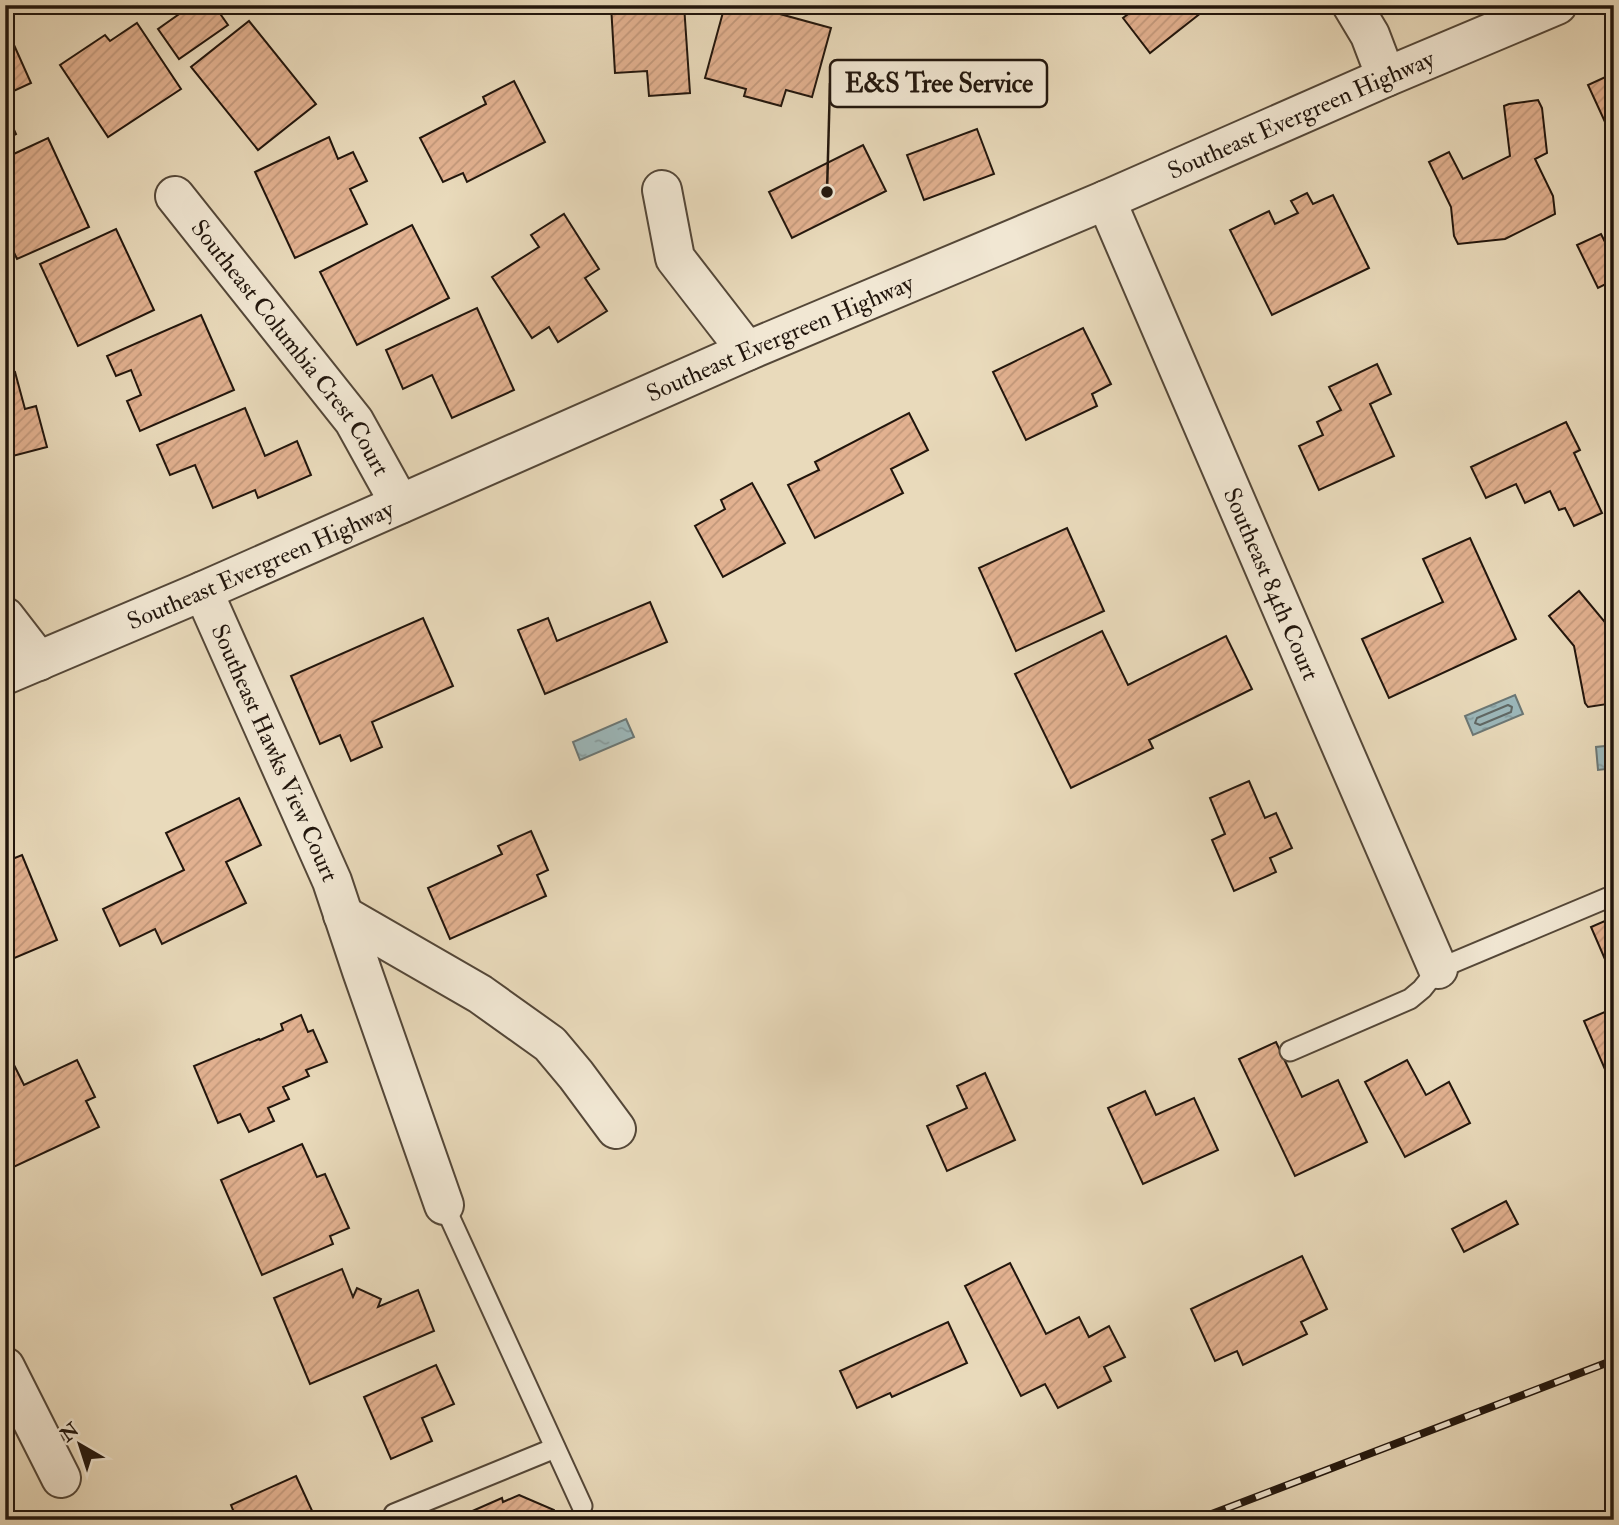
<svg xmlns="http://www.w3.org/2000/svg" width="1619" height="1525" viewBox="0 0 1619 1525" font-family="'IM FELL Double Pica',serif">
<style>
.water{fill:url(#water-ripples);stroke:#6b7775;stroke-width:2}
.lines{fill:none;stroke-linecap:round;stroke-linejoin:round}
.shore{stroke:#5f6764;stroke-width:2}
.building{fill:url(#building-hatch);stroke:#22160d;stroke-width:2}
.service-casing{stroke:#544738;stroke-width:23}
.minor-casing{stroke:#544738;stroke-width:42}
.tertiary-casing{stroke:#544738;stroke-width:42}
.service{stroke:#f1e7d3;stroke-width:19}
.minor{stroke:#f1e7d3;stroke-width:38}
.tertiary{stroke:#f1e7d3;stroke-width:38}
.rail-casing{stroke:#22160d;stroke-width:8}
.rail{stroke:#f1e7d3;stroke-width:5;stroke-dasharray:16;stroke-linecap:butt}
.labels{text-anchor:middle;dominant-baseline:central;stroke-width:5;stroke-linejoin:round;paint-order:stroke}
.street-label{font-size:24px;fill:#22160d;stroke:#f1e7d3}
.leader{fill:none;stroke:#22160d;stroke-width:2.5}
.callout-dot{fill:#22160d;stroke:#f1e7d3;stroke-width:2.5}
.callout{fill:#f1e7d3;stroke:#22160d;stroke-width:2.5}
.callout-label{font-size:26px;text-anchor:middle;font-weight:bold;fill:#22160d}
</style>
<defs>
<pattern id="water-ripples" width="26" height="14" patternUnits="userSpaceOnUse" patternTransform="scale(1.75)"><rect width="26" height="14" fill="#9cb8bb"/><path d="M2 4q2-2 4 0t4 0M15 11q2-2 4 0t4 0" fill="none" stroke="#869da0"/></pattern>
<pattern id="building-hatch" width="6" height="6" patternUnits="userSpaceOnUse" patternTransform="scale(1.75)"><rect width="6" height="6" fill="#e2b190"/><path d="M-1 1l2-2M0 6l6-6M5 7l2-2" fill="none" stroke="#c2987b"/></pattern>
</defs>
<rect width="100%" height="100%" fill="#e9dabb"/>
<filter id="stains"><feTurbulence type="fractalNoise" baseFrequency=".00286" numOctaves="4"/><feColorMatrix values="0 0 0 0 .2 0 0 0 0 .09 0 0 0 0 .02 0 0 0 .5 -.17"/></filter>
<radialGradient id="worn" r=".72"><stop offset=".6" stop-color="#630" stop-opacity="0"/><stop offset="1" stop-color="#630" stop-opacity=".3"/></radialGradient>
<g class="water">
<path d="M1515,695L1523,714L1473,735L1465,716Z"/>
<path d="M626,719L634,737L580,760L573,742Z"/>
<path d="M1614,745V768L1598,770L1596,747Z"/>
</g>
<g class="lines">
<path class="shore" d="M1508,705L1512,707L1511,712L1480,725L1475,723L1477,718Z"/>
</g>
<g class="building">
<path d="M192,5H214L228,25L179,59L158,29Z"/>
<path d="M611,5H684L690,93L649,96L647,71L615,73Z"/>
<path d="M725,5H747L831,28L812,97L786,90L781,106L744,96L746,89L705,78Z"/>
<path d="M1140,5H1211L1150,53L1123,18Z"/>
<path d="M249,21L316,104L258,150L191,67Z"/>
<path d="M137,23L181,89L108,137L60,65L105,35L110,41Z"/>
<path d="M14,45L31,83L5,95V49Z"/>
<path d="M1614,73V134L1611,135L1588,85Z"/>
<path d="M514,81L545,142L467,182L463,173L443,182L420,138L486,104L483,97Z"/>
<path d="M1538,100L1542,108L1547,153L1535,159L1553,196L1555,214L1505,239L1458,244L1454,236L1451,207L1429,162L1449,152L1463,179L1510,156L1504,106L1509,104Z"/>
<path d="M5,110L16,134L5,140Z"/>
<path d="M977,129L994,174L924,200L907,155Z"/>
<path d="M329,137L338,159L353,152L367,181L350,189L367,224L295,258L255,172Z"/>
<path d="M48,138L89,227L17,259L5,233V158Z"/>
<path d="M863,145L886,191L792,238L769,192Z"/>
<path d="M1307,193L1313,204L1333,195L1369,268L1272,315L1230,230L1269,211L1275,224L1298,213L1291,201Z"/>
<path d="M564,214L599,269L585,278L607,311L558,342L549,327L532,338L492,277L539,247L531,235Z"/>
<path d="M412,225L449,298L357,345L320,272Z"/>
<path d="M116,229L154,310L78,346L40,264Z"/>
<path d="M1601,234L1614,260V280L1598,288L1577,245Z"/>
<path d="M477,308L514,390L452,418L432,375L403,389L386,350Z"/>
<path d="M201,315L234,390L140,431L127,401L141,395L131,370L116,376L107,356Z"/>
<path d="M1083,328L1111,384L1092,394L1097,406L1026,440L993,372Z"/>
<path d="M1377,364L1391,394L1370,404L1394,456L1319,490L1299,446L1323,435L1317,422L1341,410L1329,387Z"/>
<path d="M15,372L25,409L36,406L47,447L5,458V375Z"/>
<path d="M245,408L265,456L297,441L311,475L258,498L255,490L213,508L195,465L170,475L157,445Z"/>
<path d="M909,413L928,450L891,469L903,493L815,538L788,485L819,470L815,462Z"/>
<path d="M1566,422L1580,450L1574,453L1602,513L1574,526L1565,508L1559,510L1550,491L1525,503L1516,484L1486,498L1471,467Z"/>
<path d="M752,483L785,543L723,577L695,526L725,509L721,500Z"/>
<path d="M1067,528L1104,611L1016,651L979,568Z"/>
<path d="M1470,538L1516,639L1389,698L1362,639L1443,602L1423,559Z"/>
<path d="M1579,591L1614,633V703L1588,707L1585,703L1574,646L1549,616Z"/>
<path d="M650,602L667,642L545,694L518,630L548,618L557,641Z"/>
<path d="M423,618L453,686L372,722L382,747L351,761L340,735L320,744L291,676Z"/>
<path d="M1102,631L1128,685L1226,636L1252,689L1149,740L1153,748L1071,788L1015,674Z"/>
<path d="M1249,781L1265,818L1276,813L1292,848L1270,858L1276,872L1234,891L1212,840L1225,834L1210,798Z"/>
<path d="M239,798L261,845L226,862L246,903L162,944L155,929L120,946L103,909L184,870L166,833Z"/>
<path d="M531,831L548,870L537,875L546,896L450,939L428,888L502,854L498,846Z"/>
<path d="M22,855L57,940L5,962V862Z"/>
<path d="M1614,917V980L1591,927Z"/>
<path d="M1614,1008V1079L1610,1081L1584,1021Z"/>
<path d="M301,1015L308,1032L313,1030L327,1062L306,1070L309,1076L283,1087L289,1099L268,1108L274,1121L249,1132L240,1114L218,1123L194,1066L259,1039L260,1040L283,1030L281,1024Z"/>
<path d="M1276,1042L1302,1097L1338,1080L1367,1142L1295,1176L1239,1059Z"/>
<path d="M5,1047L24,1085L77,1060L95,1097L86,1101L99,1127L5,1171Z"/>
<path d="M1407,1060L1426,1095L1449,1082L1470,1123L1405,1157L1365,1082Z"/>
<path d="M985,1073L1015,1140L947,1171L927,1126L967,1108L957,1086Z"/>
<path d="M1145,1091L1156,1115L1194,1098L1218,1150L1143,1184L1108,1108Z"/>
<path d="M302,1144L317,1177L325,1174L349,1228L330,1236L333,1244L262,1275L221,1180Z"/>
<path d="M1506,1201L1518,1224L1464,1252L1452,1229Z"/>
<path d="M1302,1256L1327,1309L1301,1322L1307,1334L1243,1365L1237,1351L1215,1361L1191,1309Z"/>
<path d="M1010,1263L1046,1334L1079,1317L1089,1337L1109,1326L1125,1357L1104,1367L1111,1381L1058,1408L1045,1384L1021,1396L965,1286Z"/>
<path d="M342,1269L353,1297L357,1288L381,1299L378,1307L418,1290L434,1331L310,1384L274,1298Z"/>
<path d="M948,1322L967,1363L892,1397L890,1393L857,1408L840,1371Z"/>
<path d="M436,1365L454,1404L422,1418L432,1441L391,1459L364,1397Z"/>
<path d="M296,1476L314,1515L304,1520H237L231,1505Z"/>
<path d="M519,1495L554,1510L558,1520H474L470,1512L502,1498L503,1502Z"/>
</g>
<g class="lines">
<defs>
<g id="service">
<path d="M1290,1051L1410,999L1422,989L1438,969L1607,898"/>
<path d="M444,1205L582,1506"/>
<path d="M394,1514L555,1448"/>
</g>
<g id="minor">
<path d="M1352,5L1370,35L1386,77"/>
<path d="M662,190L675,258L747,351"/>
<path id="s1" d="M175,196L354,421L400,504"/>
<path id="s2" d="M1106,200L1333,727L1438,969"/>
<path id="s3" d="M203,591L332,881L362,971L444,1205"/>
<path d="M5,617L39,661"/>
<path d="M343,915L480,994L550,1044L576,1075L616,1129"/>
<path d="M5,1367L61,1478"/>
</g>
<g id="tertiary">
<path id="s4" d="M5,675L203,591L747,351L1106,200L1386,77L1557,5"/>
</g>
</defs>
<use href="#service" class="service-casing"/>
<use href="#minor" class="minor-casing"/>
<use href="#tertiary" class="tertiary-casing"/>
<use href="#service" class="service"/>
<use href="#minor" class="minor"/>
<use href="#tertiary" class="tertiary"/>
<defs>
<path id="rail" d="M1196,1520L1614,1360"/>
</defs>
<use href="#rail" class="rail-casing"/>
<use href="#rail" class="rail"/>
</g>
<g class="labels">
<g class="street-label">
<text stroke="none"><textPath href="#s4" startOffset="1412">Southeast Evergreen Highway</textPath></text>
<text stroke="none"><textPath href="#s4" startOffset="845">Southeast Evergreen Highway</textPath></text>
<text stroke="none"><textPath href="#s1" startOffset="191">Southeast Columbia Crest Court</textPath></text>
<text stroke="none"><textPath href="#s4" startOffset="278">Southeast Evergreen Highway</textPath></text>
<text stroke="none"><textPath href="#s2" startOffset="418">Southeast 84th Court</textPath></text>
<text stroke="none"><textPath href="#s3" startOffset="177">Southeast Hawks View Court</textPath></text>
</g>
</g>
<path class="leader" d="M827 192L830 83"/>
<circle class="callout-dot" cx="827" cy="192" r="7"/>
<rect class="callout" x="830" y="60" width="217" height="47" rx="7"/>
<g class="callout-label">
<text x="939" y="92">E&amp;S Tree Service</text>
</g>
<rect width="1619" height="1525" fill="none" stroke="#e9dabb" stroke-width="28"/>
<rect x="7" y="7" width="1605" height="1511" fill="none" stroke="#22160d" stroke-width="3.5"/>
<rect x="14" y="14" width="1591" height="1497" fill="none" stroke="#22160d" stroke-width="2"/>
<g transform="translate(80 1445) rotate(321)" stroke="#f1e7d3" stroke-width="5" paint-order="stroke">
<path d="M0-5L12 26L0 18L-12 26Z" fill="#22160d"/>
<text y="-10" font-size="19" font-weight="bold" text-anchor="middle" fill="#22160d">N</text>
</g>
<rect width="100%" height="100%" filter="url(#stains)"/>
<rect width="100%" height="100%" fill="url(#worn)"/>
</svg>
